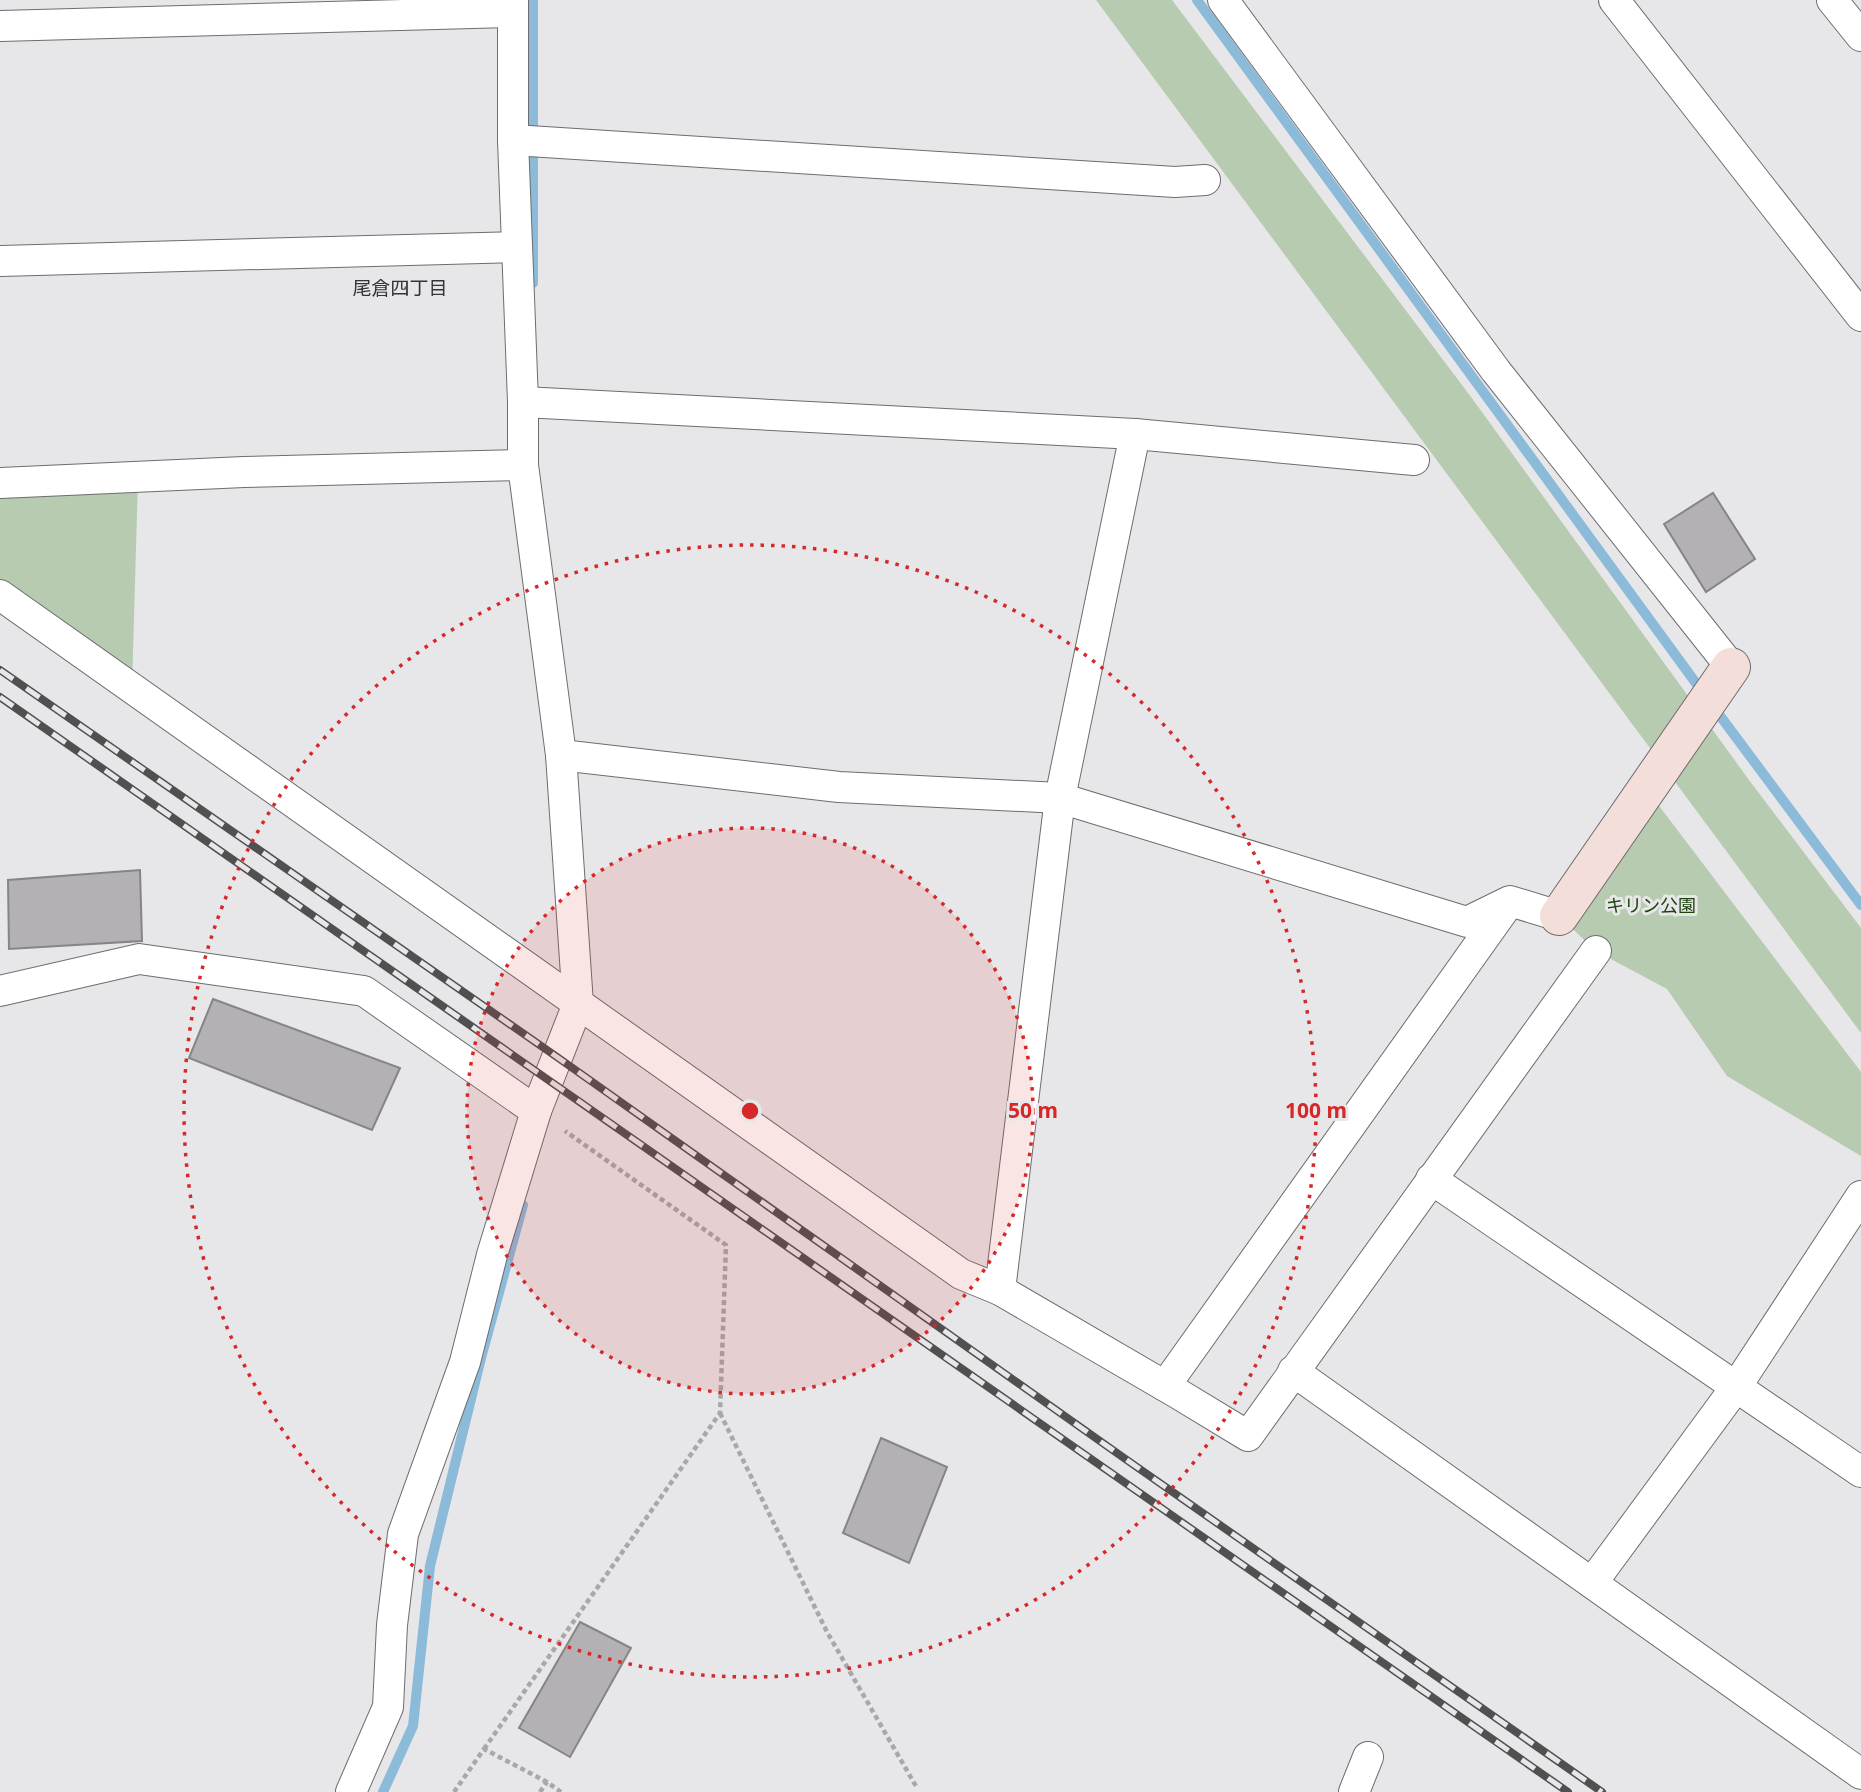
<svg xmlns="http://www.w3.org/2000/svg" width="1861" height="1792" viewBox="0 0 1861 1792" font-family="'Noto Sans','Noto Sans JP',sans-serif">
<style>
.green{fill:#b6cbaf}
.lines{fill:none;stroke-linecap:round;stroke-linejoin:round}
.stream{stroke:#8cbad9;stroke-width:10}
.building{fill:#b3b1b3;stroke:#868486;stroke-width:2}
.street-casing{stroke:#6d6c6f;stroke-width:32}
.secondary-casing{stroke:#6d6c6f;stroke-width:40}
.path{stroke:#a8a7a9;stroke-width:4.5;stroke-dasharray:5 3.5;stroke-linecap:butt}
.street{stroke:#fff;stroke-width:30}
.secondary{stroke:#f4ded9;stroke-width:38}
.rail-casing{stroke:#515051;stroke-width:8}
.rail{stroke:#e7e6e9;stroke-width:5;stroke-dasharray:16;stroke-linecap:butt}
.ring{fill:none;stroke:#d62828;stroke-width:3.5;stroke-dasharray:3.5 7}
.labels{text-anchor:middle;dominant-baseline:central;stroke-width:6;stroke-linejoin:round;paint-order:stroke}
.park-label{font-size:18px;fill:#1c440a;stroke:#e7e6e9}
.neighbourhood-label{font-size:19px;fill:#353435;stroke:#e7e6e9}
.centre{fill:#d62828;stroke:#e7e6e9;stroke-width:3.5}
.ring-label{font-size:21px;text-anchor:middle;font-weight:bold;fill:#d62828;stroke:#e7e6e9;stroke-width:6;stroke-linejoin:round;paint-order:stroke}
</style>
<rect width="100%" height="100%" fill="#e7e6e9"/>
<g class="green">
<path d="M1096,0H1172L1471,397L1749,780L1861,928V1033Z"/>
<path d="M138,477L132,688L0,595V483Z"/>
<path d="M1647,790L1861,1072V1156L1727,1076L1667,989L1596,951L1559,916Z"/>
</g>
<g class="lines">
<g class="stream">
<path d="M1197,0L1709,701L1861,905"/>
<path d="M533,283V0"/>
<path d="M383,1792L413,1726L430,1566L481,1358L523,1205"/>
</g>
</g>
<g class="building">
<path d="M1713,493L1755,559L1706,592L1664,524Z"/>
<path d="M140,870L142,941L9,949L8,880Z"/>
<path d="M213,999L400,1068L372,1130L189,1058Z"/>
<path d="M881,1438L947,1467L909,1563L843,1533Z"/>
<path d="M580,1622L631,1648L570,1757L519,1728Z"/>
</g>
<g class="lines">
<defs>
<g id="street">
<path d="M1223,0L1496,371L1731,667"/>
<path d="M1614,0L1861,316"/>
<path d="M1832,0L1861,36"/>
<path d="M0,26L513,12"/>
<path d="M513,140L1175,182L1205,180"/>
<path d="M0,261L517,247"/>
<path d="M523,402L1135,434L1414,460"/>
<path d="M1135,434L1060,798L1000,1290L1177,1393L1248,1436L1596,951"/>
<path d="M0,483L244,472L523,465"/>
<path d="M0,595L961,1274L1000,1290"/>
<path d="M561,755L839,787L1060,798L1467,922L1510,901L1559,916"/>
<path d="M0,991L139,959L364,991L536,1111"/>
<path d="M1431,1179L1861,1472"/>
<path d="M1293,1371L1861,1774"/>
<path d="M1165,1386L1508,904"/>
<path d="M1592,1583L1736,1387L1861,1196"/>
<path d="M351,1792L388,1707L392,1625L403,1534L465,1362L492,1255L536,1111L578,1004L561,755L523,465V402L513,140V0"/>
<path d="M1354,1792L1368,1757"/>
</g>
<path id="secondary" d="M1559,916L1731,667"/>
</defs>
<use href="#street" class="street-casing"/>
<use href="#secondary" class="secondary-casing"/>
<g class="path">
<path d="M720,1413L827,1632L917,1788"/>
<path d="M484,1749L720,1413L726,1245L565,1131"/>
<path d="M454,1792L484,1749L547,1782L561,1792"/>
<path d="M540,1792L547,1782"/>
</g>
<use href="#street" class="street"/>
<use href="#secondary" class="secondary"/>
<defs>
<g id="rail">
<path d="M0,670L557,1057L1124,1458L1602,1792"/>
<path d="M0,697L1568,1792"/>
</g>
</defs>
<use href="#rail" class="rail-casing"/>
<use href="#rail" class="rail"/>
</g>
<circle cx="750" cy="1111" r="283" fill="#d62828" fill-opacity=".12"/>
<g class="ring">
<circle cx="750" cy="1111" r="283"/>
<circle cx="750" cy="1111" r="566"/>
</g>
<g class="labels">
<g class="park-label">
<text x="1651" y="905">キリン公園</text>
</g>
<g class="neighbourhood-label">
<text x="400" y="288">尾倉四丁目</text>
</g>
</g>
<circle cx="750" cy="1111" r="10" class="centre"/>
<g class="ring-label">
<text x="1033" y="1118">50 m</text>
<text x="1316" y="1118">100 m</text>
</g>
</svg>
